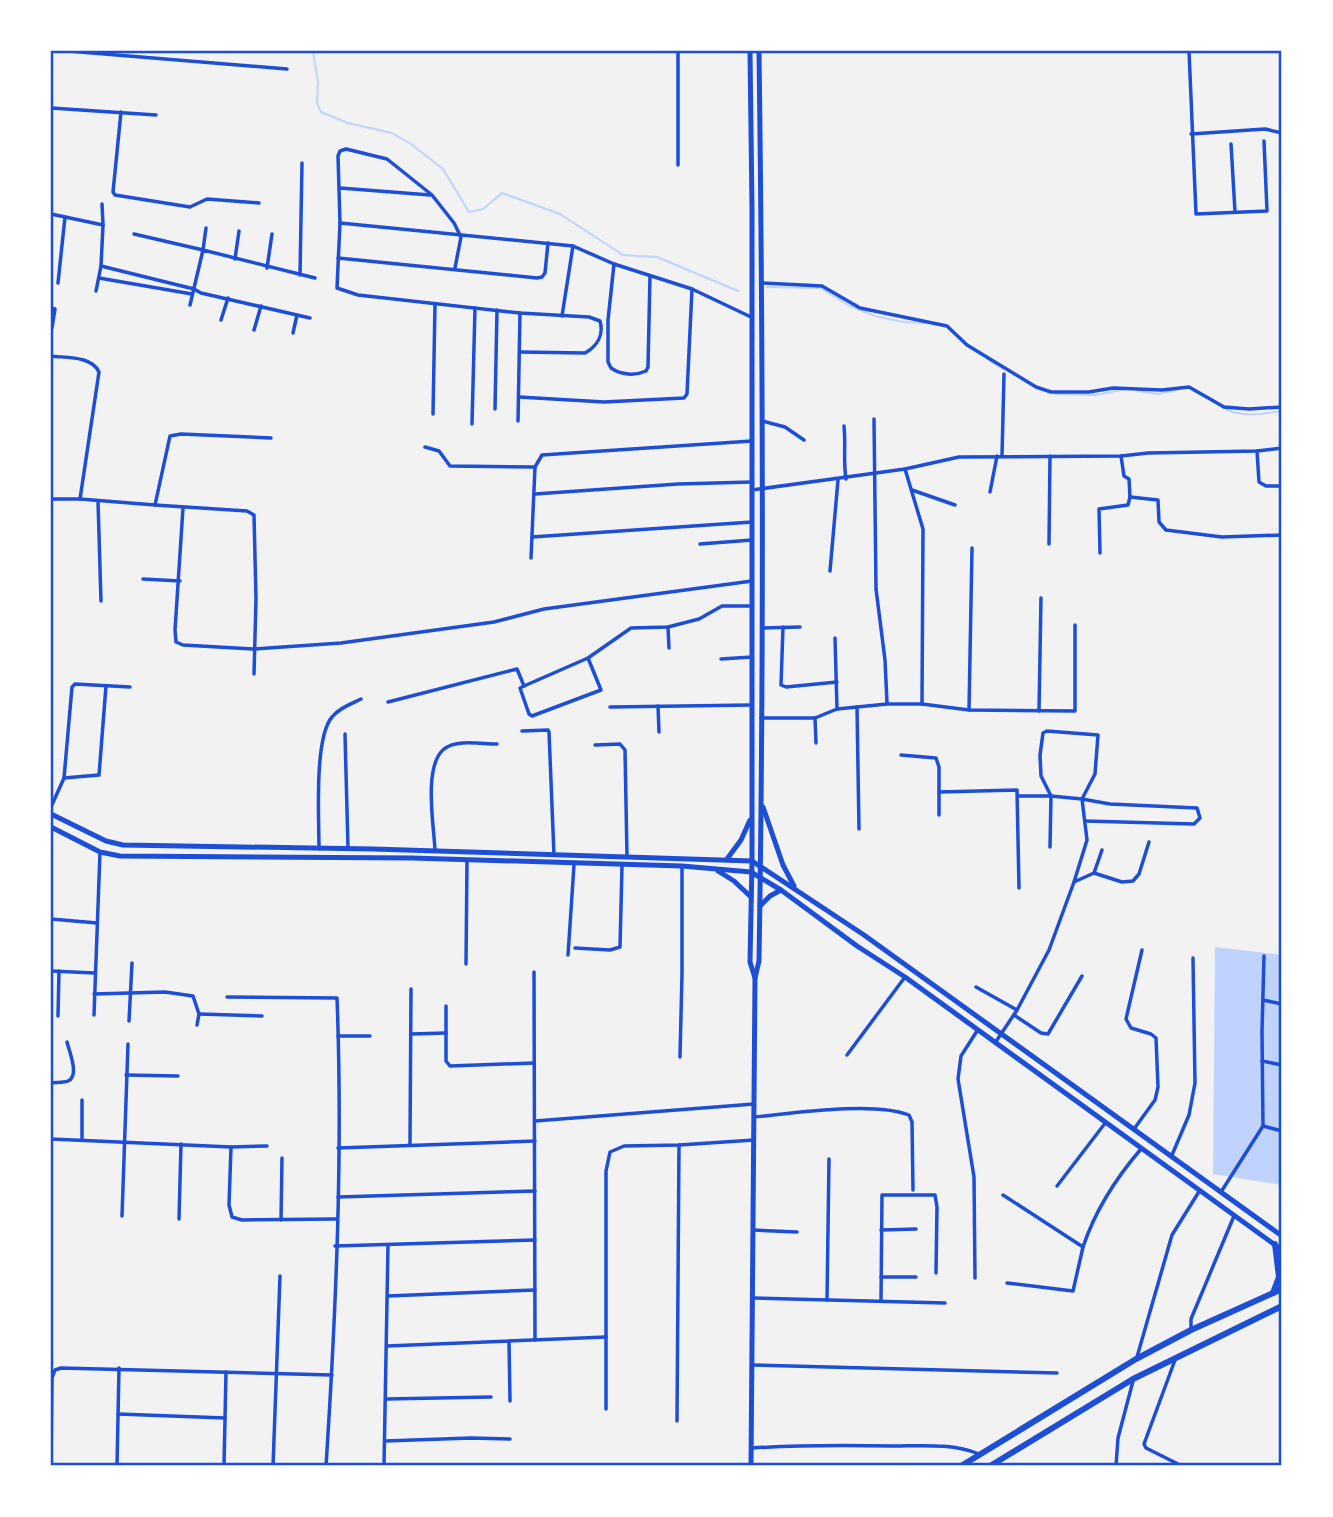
<svg xmlns="http://www.w3.org/2000/svg" width="1333" height="1517" viewBox="0 0 1333 1517" font-family="'DM Sans',sans-serif">
<style>
.water{fill:#bfd3fe}
.lines{fill:none;stroke-linecap:round;stroke-linejoin:round}
.stream{stroke:#bfd3fe;stroke-width:2}
.minor{stroke:#1d4ed8;stroke-width:3.5}
.primary{stroke:#1d4ed8;stroke-width:5}
.trunk{stroke:#1d4ed8;stroke-width:6}
.neatline{fill:none;stroke:#1d4ed8;stroke-width:2.5}
</style>
<rect width="100%" height="100%" fill="#f2f2f2"/>
<path class="water" d="M1215,947L1282,955V1185L1213,1174Z"/>
<g class="lines">
<g class="stream">
<path d="M313,51L318,82L317,103L321,112L348,123L392,133L411,144L443,169L469,212L483,209L502,193L560,214L623,255L657,257L738,291"/>
<path d="M766,287L820,288L850,306L875,316L903,322L926,323"/>
<path d="M987,359L1003,369"/>
<path d="M1138,391L1158,394L1177,390"/>
<path d="M1055,394L1095,395L1122,390"/>
<path d="M1223,408C1242,418 1262,414 1282,411"/>
</g>
<g class="minor">
<path d="M68,51L287,69"/>
<path d="M678,51V165"/>
<path d="M1189,51L1196,214L1267,211L1264,141"/>
<path d="M51,108L156,115"/>
<path d="M121,112L113,192L115,195L190,207L207,199L259,203"/>
<path d="M1191,134L1265,129L1282,133"/>
<path d="M1231,144L1235,212"/>
<path d="M340,188L430,195"/>
<path d="M102,204L103,225"/>
<path d="M51,214L103,225L101,266L96,291"/>
<path d="M340,223L573,246L614,264L692,289L751,317"/>
<path d="M134,234L203,250L206,228"/>
<path d="M338,258L537,278L542,277L545,273L548,243"/>
<path d="M235,259L239,231"/>
<path d="M614,264L608,320V362L611,368C621,375 635,376 646,371L648,367L650,276"/>
<path d="M101,266L194,289L201,293L310,318"/>
<path d="M267,268L272,234"/>
<path d="M455,268L461,237L454,223L432,195L387,159L346,149L340,151L338,156L340,223L337,288L358,295L520,313L589,317L600,321C604,335 597,346 585,353L520,352"/>
<path d="M300,275L302,163"/>
<path d="M99,278L192,294"/>
<path d="M58,283L65,217"/>
<path d="M763,283L822,286L860,308L947,326L967,345L1036,387L1051,392H1089L1113,388L1162,390L1189,387L1224,407L1249,409L1282,407"/>
<path d="M190,305L203,250L315,278"/>
<path d="M51,308L55,309L52,328"/>
<path d="M562,316L573,246"/>
<path d="M221,320L228,298"/>
<path d="M254,330L261,306"/>
<path d="M293,333L297,315"/>
<path d="M51,356C67,358 92,356 99,372L80,499"/>
<path d="M519,397L604,402L684,398L687,394L692,289"/>
<path d="M495,409L497,310"/>
<path d="M433,414L435,304"/>
<path d="M874,419L876,589L885,660L887,703"/>
<path d="M518,421L520,313"/>
<path d="M762,421L785,427L804,440"/>
<path d="M472,424L475,308"/>
<path d="M844,426C846,445 843,460 846,479"/>
<path d="M425,447L439,451L450,466L535,467"/>
<path d="M1257,451L1259,482L1266,486H1282"/>
<path d="M1002,456L1004,374"/>
<path d="M1121,456L1124,476L1129,479L1130,497"/>
<path d="M905,469L923,529L922,704"/>
<path d="M752,490L905,469L959,457L1121,456L1148,453L1257,451L1282,448"/>
<path d="M912,490L955,505"/>
<path d="M990,492L997,456"/>
<path d="M535,494L678,484L752,482"/>
<path d="M51,499H80L155,505L170,436L181,434L271,438"/>
<path d="M98,501L101,601"/>
<path d="M155,505L247,511L254,515L256,599L254,674"/>
<path d="M183,508L175,630L176,642L183,645L253,649L341,643L494,622L544,609L752,581"/>
<path d="M532,537L752,522"/>
<path d="M700,544L752,540"/>
<path d="M1049,544L1050,456"/>
<path d="M1100,553L1099,509L1128,505L1130,497L1158,500L1159,522L1166,530L1222,537L1282,535"/>
<path d="M531,558L535,467L542,455L752,441"/>
<path d="M830,571L838,480"/>
<path d="M143,579L180,581"/>
<path d="M668,627L669,648"/>
<path d="M783,627L781,685L786,687L837,682"/>
<path d="M762,628L800,627"/>
<path d="M835,638L837,709"/>
<path d="M721,659L752,657"/>
<path d="M524,686L520,688L529,714L532,716L601,690L588,658"/>
<path d="M388,702L517,669L524,686L588,658L631,628L668,627L699,619L722,606H752"/>
<path d="M658,706L659,732"/>
<path d="M610,707L752,705"/>
<path d="M857,707L859,829"/>
<path d="M969,710L972,548"/>
<path d="M1039,711L1041,598"/>
<path d="M761,718H815L837,709L887,704H922L969,710L1075,711V625"/>
<path d="M815,718L816,743"/>
<path d="M522,731L548,730L549,732L554,855"/>
<path d="M345,734L348,848"/>
<path d="M595,745L620,744L625,750L627,856"/>
<path d="M901,755L936,758L939,767V815"/>
<path d="M64,778L99,775L106,686"/>
<path d="M939,792L1017,790L1019,888"/>
<path d="M51,807L64,778L72,687L75,684L130,687"/>
<path d="M1050,847L1051,796L1041,776L1040,755L1043,733L1047,731L1098,735L1095,774L1082,799L1110,804L1197,808L1200,818L1194,824L1085,821"/>
<path d="M319,849C319,819 314,738 332,717C339,708 351,704 361,699"/>
<path d="M435,850C434,826 423,766 444,749C457,739 481,744 497,744"/>
<path d="M1094,873L1102,850"/>
<path d="M1074,882L1094,873L1122,882L1133,881L1139,874L1149,842"/>
<path d="M51,919L97,923"/>
<path d="M575,948L610,950L620,947L622,866"/>
<path d="M568,955L574,865"/>
<path d="M466,964L467,861"/>
<path d="M51,971L95,973"/>
<path d="M534,972L535,1340"/>
<path d="M976,987L1017,1010"/>
<path d="M94,994L165,992L193,996L199,1014L197,1025"/>
<path d="M227,997L337,998C343,1154 336,1311 326,1466"/>
<path d="M1263,1000L1282,1004"/>
<path d="M446,1006V1061L450,1066L534,1063"/>
<path d="M199,1014L262,1016"/>
<path d="M94,1015L100,852"/>
<path d="M1014,1015L1041,1033L1048,1034L1082,976"/>
<path d="M58,1016L59,971"/>
<path d="M129,1021L132,963"/>
<path d="M411,1034L446,1033"/>
<path d="M338,1036H370"/>
<path d="M995,1043L1017,1010L1049,950L1074,882L1087,840L1082,799L1051,796H1018"/>
<path d="M847,1055L905,977"/>
<path d="M680,1057L682,974V866"/>
<path d="M1262,1061L1282,1065"/>
<path d="M126,1075L178,1076"/>
<path d="M51,1083C55,1082 64,1083 68,1081C80,1076 69,1051 67,1042"/>
<path d="M754,1117C794,1113 874,1101 909,1115L912,1122L913,1190"/>
<path d="M535,1121L754,1104"/>
<path d="M1263,1126L1282,1131"/>
<path d="M1134,1129L1155,1100L1158,1087L1156,1038L1151,1034L1131,1028L1126,1019L1142,950"/>
<path d="M51,1139L231,1147L267,1146"/>
<path d="M82,1140V1100"/>
<path d="M410,1144L411,989"/>
<path d="M231,1147L229,1205L232,1217L242,1220L336,1219"/>
<path d="M338,1148L535,1141"/>
<path d="M1172,1155L1189,1115L1195,1083L1193,958"/>
<path d="M1057,1186L1106,1122"/>
<path d="M1221,1192L1263,1126L1262,1032L1264,956"/>
<path d="M1003,1195L1083,1247C1095,1211 1116,1178 1141,1149"/>
<path d="M338,1197L535,1191"/>
<path d="M122,1216L128,1044"/>
<path d="M179,1219L181,1144"/>
<path d="M281,1220L282,1158"/>
<path d="M753,1230L797,1232"/>
<path d="M881,1230L916,1229"/>
<path d="M335,1246L535,1240"/>
<path d="M881,1277H916"/>
<path d="M975,1278L974,1177L958,1079L961,1056L977,1031"/>
<path d="M1007,1283L1073,1291L1083,1247"/>
<path d="M388,1296L535,1290"/>
<path d="M753,1298L945,1303"/>
<path d="M827,1300L829,1159"/>
<path d="M881,1301L882,1195H935L937,1207L936,1273"/>
<path d="M1191,1330V1319L1234,1216"/>
<path d="M509,1341L510,1401"/>
<path d="M387,1346L606,1337"/>
<path d="M1137,1357L1172,1235L1200,1190"/>
<path d="M1175,1360L1144,1444L1146,1448L1180,1465"/>
<path d="M752,1365L1057,1373"/>
<path d="M386,1399L491,1397"/>
<path d="M606,1409V1171L610,1152L624,1146L679,1145L754,1140"/>
<path d="M118,1414L225,1418"/>
<path d="M677,1421L679,1145"/>
<path d="M385,1441L471,1438L510,1439"/>
<path d="M752,1448C799,1445 846,1445 893,1446C921,1446 952,1443 979,1454"/>
<path d="M51,1466L52,1378L55,1370L61,1368L332,1375"/>
<path d="M117,1466L119,1368"/>
<path d="M224,1466L226,1372"/>
<path d="M273,1466L280,1276"/>
<path d="M384,1466L388,1245"/>
<path d="M1116,1466L1118,1438L1133,1381"/>
</g>
<g class="primary">
<path d="M750,51L752,209V861L750,962L755,978"/>
<path d="M763,807L783,865L794,886"/>
<path d="M51,814L106,841L123,845L373,849L752,861L864,935L1282,1236"/>
<path d="M51,827L100,852L120,856L412,858L682,866L751,872L781,890L857,946L905,977L1282,1250"/>
<path d="M727,859L741,840L750,820"/>
<path d="M718,871L734,881L751,897"/>
<path d="M760,906L770,896L781,890"/>
<path d="M751,1466L755,978L759,961C764,658 763,354 759,51"/>
</g>
<g class="trunk">
<path d="M1273,1293L1279,1277L1275,1244"/>
<path d="M961,1466L1136,1359L1191,1330L1282,1289"/>
<path d="M990,1466L1133,1379L1282,1306"/>
</g>
</g>
<rect width="1333" height="1517" fill="none" stroke="#ffffff" stroke-width="105"/>
<rect x="52" y="52" width="1228" height="1412" class="neatline"/>
</svg>
